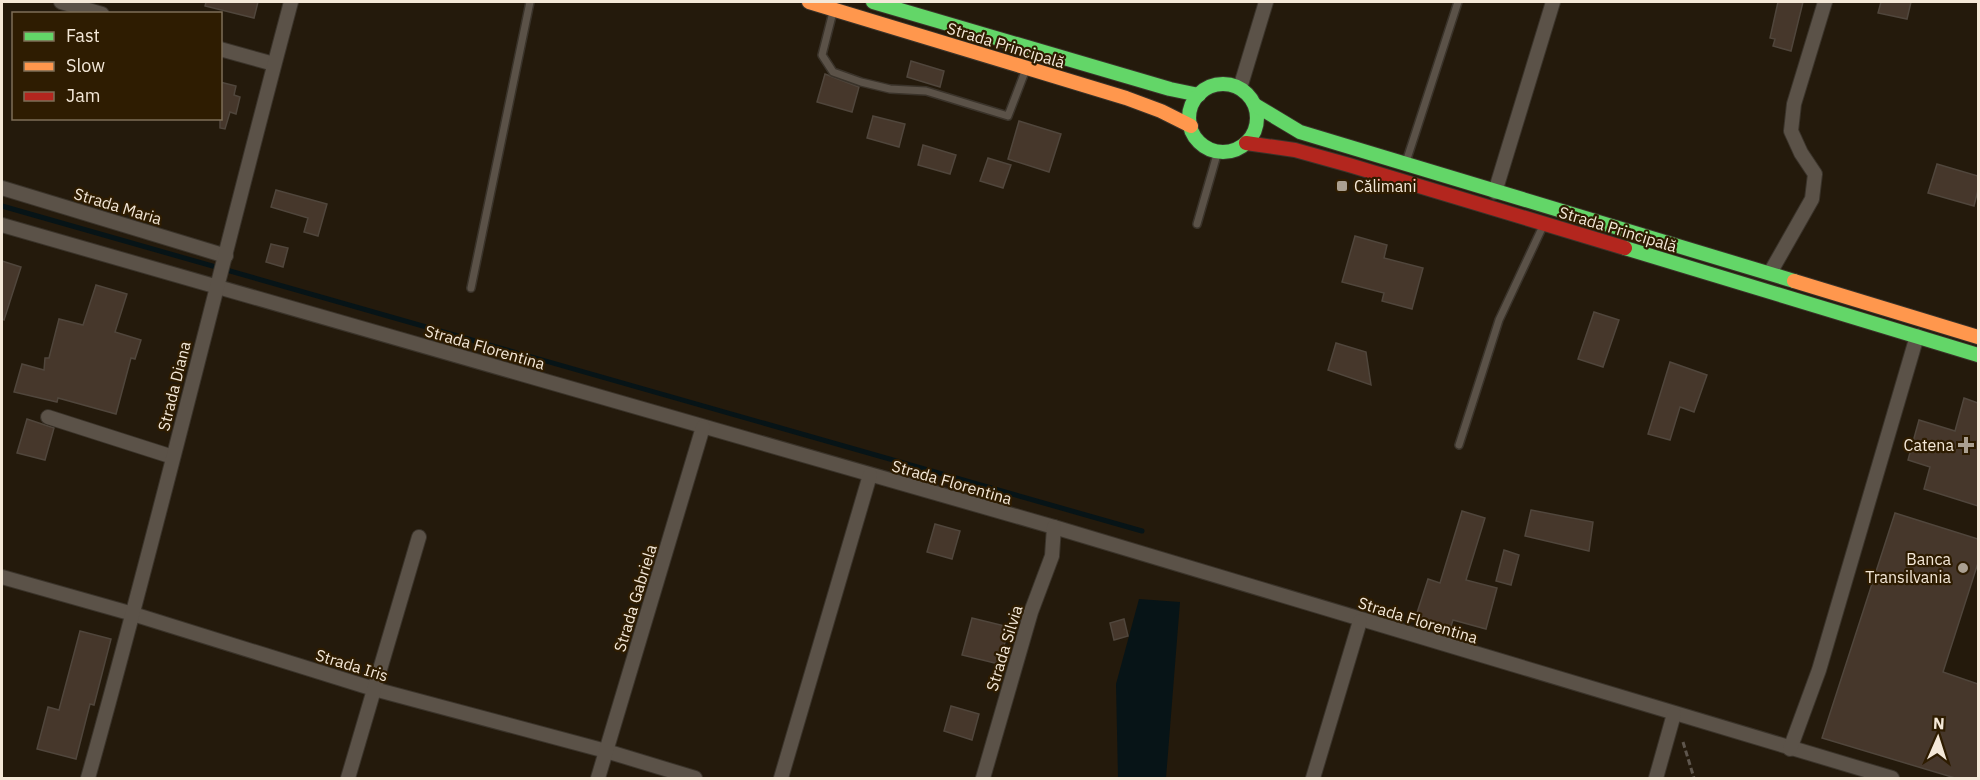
<svg xmlns="http://www.w3.org/2000/svg" width="1980" height="780" viewBox="0 0 1980 780" font-family="'IBM Plex Sans',sans-serif">
<style>
.water{fill:#071417}
.lines{fill:none;stroke-linecap:round;stroke-linejoin:round}
.stream{stroke:#071417;stroke-width:5}
.building{fill:#46372b;stroke:#50463c;stroke-width:1.5}
.lane-casing{stroke:#3a332a;stroke-width:10}
.street-casing{stroke:#3a332a;stroke-width:16}
.fast-casing{stroke:#3a332a;stroke-width:16}
.slow-casing{stroke:#3a332a;stroke-width:16}
.jam-casing{stroke:#3a332a;stroke-width:16}
.path{stroke:#5e564d;stroke-width:3;stroke-dasharray:6 3;stroke-linecap:butt}
.lane{stroke:#5b5248;stroke-width:7}
.street{stroke:#5b5248;stroke-width:14}
.fast{stroke:#63d668;stroke-width:14}
.slow{stroke:#ff974d;stroke-width:14}
.jam{stroke:#b3261e;stroke-width:14}
.poi-dot{fill:#aba091;stroke:#2e1c01;stroke-width:2}
.labels{text-anchor:middle;dominant-baseline:central;stroke-width:4.5;stroke-linejoin:round;paint-order:stroke}
.street-label{font-size:16px;fill:#f4e8d8;stroke:#2e1c01}
.poi-label{font-size:16px;fill:#f4e8d8;stroke:#2e1c01;text-anchor:end}
</style>
<rect width="100%" height="100%" fill="#241a0c"/>
<path class="water" d="M1139,599L1180,602L1166,778H1118L1116,684Z"/>
<g class="lines">
<path class="stream" d="M2,206L1142,531"/>
</g>
<g class="building">
<path d="M206,2H258L254,18L205,6Z"/>
<path d="M1778,2H1803L1791,51L1773,46L1775,39L1770,38Z"/>
<path d="M1881,2H1911L1907,19L1878,13Z"/>
<path d="M911,61L944,71L940,87L907,77Z"/>
<path d="M825,74L859,87L852,112L817,102Z"/>
<path d="M220,82L236,86L234,95L240,97L236,114L230,112L225,129L220,128Z"/>
<path d="M873,116L905,124L899,147L867,138Z"/>
<path d="M1019,121L1061,134L1049,172L1008,159Z"/>
<path d="M923,145L956,155L950,174L918,165Z"/>
<path d="M988,158L1011,165L1003,188L980,181Z"/>
<path d="M1937,164L1978,176V190L1974,206L1928,193Z"/>
<path d="M276,190L327,204L318,236L304,232L308,218L271,207Z"/>
<path d="M1355,236L1387,245L1384,258L1423,268L1412,309L1382,301L1384,293L1342,282Z"/>
<path d="M271,244L288,248L283,267L266,262Z"/>
<path d="M2,261L21,267L4,320L2,319Z"/>
<path d="M96,285L127,294L115,332L141,340L135,359L131,358L116,414L58,398L57,402L14,392L22,364L44,370L45,358H49L59,319L83,325Z"/>
<path d="M1594,312L1619,320L1603,367L1578,359Z"/>
<path d="M1336,343L1366,352L1371,385L1328,370Z"/>
<path d="M1670,362L1707,375L1694,412L1680,407L1670,440L1648,434Z"/>
<path d="M1964,398L1978,403V506L1924,489L1930,467L1908,460L1919,420L1955,431Z"/>
<path d="M27,419L54,428L45,460L17,453Z"/>
<path d="M1531,510L1593,522L1589,551L1525,536Z"/>
<path d="M1462,511L1485,518L1466,580L1497,588L1486,629L1453,620L1450,629L1415,619L1428,579L1440,583Z"/>
<path d="M1895,513L1978,539V563L1943,672L1978,684V778H1955L1822,738Z"/>
<path d="M935,524L960,531L952,559L927,552Z"/>
<path d="M1504,550L1519,555L1511,585L1496,581Z"/>
<path d="M972,618L1009,627L999,664L962,655Z"/>
<path d="M1124,619L1128,636L1114,640L1110,623Z"/>
<path d="M80,631L111,639L94,705L90,704L76,759L37,749L48,707L59,710Z"/>
<path d="M951,706L979,714L972,740L944,731Z"/>
</g>
<g class="lines">
<defs>
<g id="lane">
<path d="M833,12L822,55L833,72L861,82L890,89L926,91L1008,116L1026,69"/>
<path d="M1406,162L1458,2"/>
<path d="M1197,224L1218,151"/>
<path d="M471,288L530,2"/>
<path d="M1459,445L1499,320L1543,226"/>
</g>
<g id="street">
<path d="M61,2L102,14"/>
<path d="M220,49L274,64"/>
<path d="M1240,88L1266,2"/>
<path d="M2,188L226,256"/>
<path d="M1495,192L1553,2"/>
<path d="M2,225L1054,527L1892,778"/>
<path d="M1770,273L1812,199L1815,174L1801,153L1791,131L1794,104L1825,2"/>
<path d="M48,417L173,457"/>
<path d="M2,577L133,614L374,689L606,751L695,778"/>
<path d="M1790,749L1819,670L1917,336"/>
<path d="M88,778C160,521 222,260 291,2"/>
<path d="M348,778L419,537"/>
<path d="M598,778L703,427"/>
<path d="M781,778L870,475"/>
<path d="M983,778L1031,612L1052,556L1054,527"/>
<path d="M1313,778L1360,621"/>
<path d="M1656,778L1674,714"/>
</g>
<g id="fast">
<path d="M873,2L1170,89L1199,95"/>
<circle cx="1223" cy="118" r="34"/>
<path d="M1255,105L1300,132L1794,281"/>
<path d="M1625,248L1978,355"/>
</g>
<g id="slow">
<path d="M809,2L1126,98L1161,111L1191,126"/>
<path d="M1794,281L1978,337"/>
</g>
<path id="jam" d="M1246,143L1295,150L1349,165L1625,248"/>
</defs>
<use href="#lane" class="lane-casing"/>
<use href="#street" class="street-casing"/>
<use href="#fast" class="fast-casing"/>
<use href="#slow" class="slow-casing"/>
<use href="#jam" class="jam-casing"/>
<path class="path" d="M1683,742L1694,778"/>
<use href="#lane" class="lane"/>
<use href="#street" class="street"/>
<use href="#fast" class="fast"/>
<use href="#slow" class="slow"/>
<use href="#jam" class="jam"/>
</g>
<g class="poi-dot">
<rect x="1336" y="180" width="12" height="12" rx="3"/>
<path d="M1963 436h6v6h6v6h-6v6h-6v-6h-6v-6h6z"/>
<circle cx="1963" cy="568" r="6"/>
</g>
<g class="labels">
<g class="street-label">
<text transform="translate(1006 45) rotate(17)">Strada Principală</text>
<text transform="translate(118 206) rotate(17)">Strada Maria</text>
<text transform="translate(1618 229) rotate(17)">Strada Principală</text>
<text transform="translate(485 347) rotate(16)">Strada Florentina</text>
<text transform="translate(174 386) rotate(-76)">Strada Diana</text>
<text transform="translate(952 482) rotate(16)">Strada Florentina</text>
<text transform="translate(635 598) rotate(-73)">Strada Gabriela</text>
<text transform="translate(1418 620) rotate(17)">Strada Florentina</text>
<text transform="translate(1004 648) rotate(-73)">Strada Silvia</text>
<text transform="translate(352 665) rotate(17)">Strada Iris</text>
</g>
<g class="poi-label">
<text x="1354" y="186" text-anchor="start">Călimani</text>
<text x="1954" y="445">Catena</text>
<text x="1951" y="559">Banca<tspan x="1951" dy="18">Transilvania</tspan></text>
</g>
</g>
<rect width="1980" height="780" fill="none" stroke="#f4e8d8" stroke-width="6"/>
<rect x="12" y="12" width="210" height="108" fill="#2e1c01" stroke="#7d6e57" stroke-width="1.5"/>
<rect x="24" y="32" width="30" height="9" fill="#63d668" stroke="#7d6e57" stroke-width="1.5"/>
<text x="66" y="42" font-size="18" fill="#f4e8d8">Fast</text>
<rect x="24" y="62" width="30" height="9" fill="#ff974d" stroke="#7d6e57" stroke-width="1.5"/>
<text x="66" y="72" font-size="18" fill="#f4e8d8">Slow</text>
<rect x="24" y="92" width="30" height="9" fill="#b3261e" stroke="#7d6e57" stroke-width="1.5"/>
<text x="66" y="102" font-size="18" fill="#f4e8d8">Jam</text>
<g transform="translate(1938 738) rotate(3)" stroke="#2e1c01" stroke-width="4.5" paint-order="stroke">
<path d="M0-4.5L10 22L0 15L-10 22Z" fill="#f4e8d8"/>
<text y="-9" font-size="16" font-weight="bold" text-anchor="middle" fill="#f4e8d8">N</text>
</g>
</svg>
